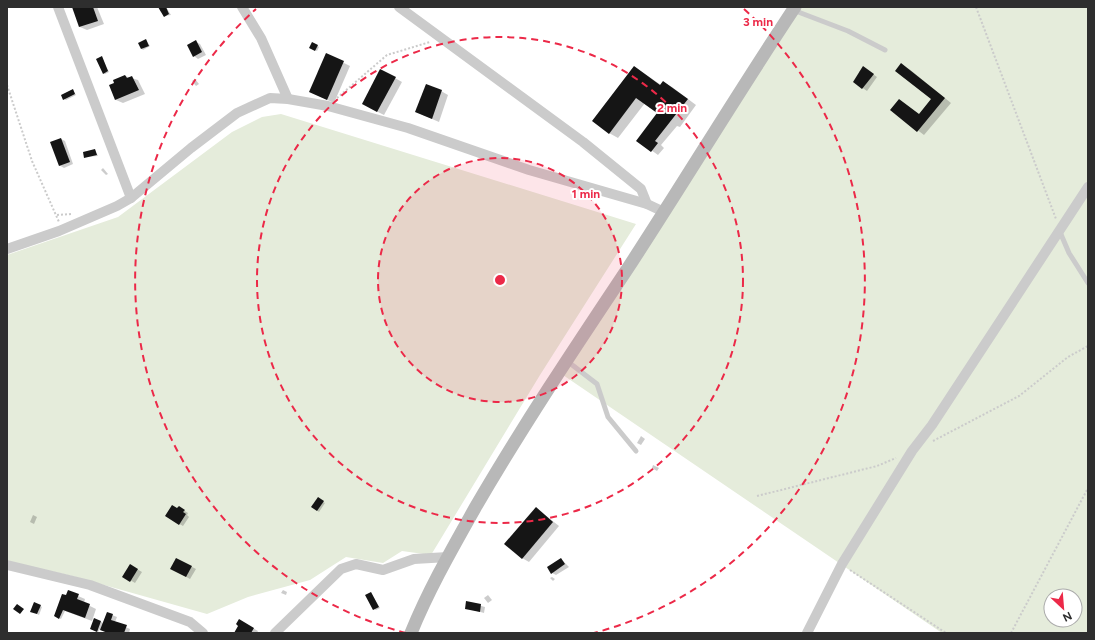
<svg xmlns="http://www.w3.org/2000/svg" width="1095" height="640" viewBox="0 0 1095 640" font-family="Figtree,sans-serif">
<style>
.green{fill:#e5ecdb;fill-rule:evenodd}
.shadow{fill:#0003}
.building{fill:#151515}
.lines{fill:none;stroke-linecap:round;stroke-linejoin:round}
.path{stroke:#cbcbcb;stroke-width:2;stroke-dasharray:2 2;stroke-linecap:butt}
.lane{stroke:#cbcbcb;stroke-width:5}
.street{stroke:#cbcbcb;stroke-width:10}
.secondary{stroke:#b8b8b8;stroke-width:13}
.ring{fill:none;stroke:#ec2948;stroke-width:2;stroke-dasharray:7 5}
.centre{fill:#ec2948;stroke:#fff;stroke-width:2}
.ring-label{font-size:12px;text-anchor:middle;font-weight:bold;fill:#ec2948;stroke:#fff;stroke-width:4;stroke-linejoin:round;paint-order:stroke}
</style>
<rect width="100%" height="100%" fill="#fff"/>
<g class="green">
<path d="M796,7H1088V633H942L560,373ZM1051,596H1075V620H1051Z"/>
<path d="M281,114L636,224L540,375L431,555L402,551L383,563L346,557L310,580L248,597L207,614L72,576L7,561V255L118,217L232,132L262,117Z"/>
</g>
<g class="shadow">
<path d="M73,7H97L104,24L87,30L80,27Z"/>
<path d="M159,7H166L171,15L164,16Z"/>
<path d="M146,40L150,46L143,50L142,49Z"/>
<path d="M196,42L200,44L206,55L198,59L194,56Z"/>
<path d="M313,43L319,47L317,51L310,47Z"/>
<path d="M326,54L350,66L334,103L310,92Z"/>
<path d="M102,58L109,72L105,74L103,73Z"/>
<path d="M635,67L661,85L663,82L672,87L696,105L680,127L677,126L661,145L664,148L658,155L637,140L658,113L645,103L618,138L609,133Z"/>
<path d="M863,67L877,77L867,91L854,82L861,74L859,72Z"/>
<path d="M908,68L951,103L924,135L891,110L899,100L920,115L932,99Z"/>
<path d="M381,70L402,82L384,115L370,108Z"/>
<path d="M125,76L138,80L145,94L123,103L116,100Z"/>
<path d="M195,79L199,84L196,86L192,81Z"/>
<path d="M73,90L76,95L66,100L64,99Z"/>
<path d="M441,91L448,95L439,122L416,112Z"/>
<path d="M61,139L65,141L73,164L64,168L59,165Z"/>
<path d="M95,150L98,156L85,157Z"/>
<path d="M103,168L108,174L106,175L101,170Z"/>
<path d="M641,436L645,439L641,445L637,443Z"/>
<path d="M653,465L659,468L657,471L652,468Z"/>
<path d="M318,499L325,503L319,512L312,507Z"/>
<path d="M536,508L559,526L529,562L522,558Z"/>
<path d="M177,510H183L188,513L187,515L189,517L183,526L166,516Z"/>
<path d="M33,515L37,517L34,524L30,522Z"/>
<path d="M177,559L196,569L190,579L172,569Z"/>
<path d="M561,559L569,567L556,575L552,573Z"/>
<path d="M130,565L142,572L135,583L123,576Z"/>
<path d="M552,577L555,579L553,581L550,578Z"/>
<path d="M283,590L287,592L286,595L281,593Z"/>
<path d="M69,592L85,599L84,603L96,609L92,621L65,611L61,619L55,616Z"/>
<path d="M371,593L380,608L376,610L374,609Z"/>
<path d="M488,595L492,600L488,603L484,598Z"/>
<path d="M467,602L485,607L484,613L466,608Z"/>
<path d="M40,606L42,607L39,615L33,612Z"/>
<path d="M107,613L117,617L115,622L130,629L129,633H107L100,629L98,632L93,630L100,621L103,623Z"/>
<path d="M239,620L258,631L257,633H235L240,625Z"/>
</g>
<g class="building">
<path d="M72,7H93L98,21L79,27Z"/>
<path d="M158,7H166L169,14L164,17Z"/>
<path d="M146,39L149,46L141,49L138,43Z"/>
<path d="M196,40L202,52L193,57L187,45Z"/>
<path d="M312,42L318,45L315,51L309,48Z"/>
<path d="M326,53L344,61L327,100L309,92Z"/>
<path d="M102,56L108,71L103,74L96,59Z"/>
<path d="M901,63L945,98L917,132L890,110L899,99L919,114L931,99L895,71Z"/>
<path d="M634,66L660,85L663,81L688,99L655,141L658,143L651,152L636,141L657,113L636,98L609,134L592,121Z"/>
<path d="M863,66L874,74L862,89L853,82Z"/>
<path d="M380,69L396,77L377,112L362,104Z"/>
<path d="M125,75L127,78L132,76L139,90L115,100L109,85L114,83L113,80Z"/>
<path d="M426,84L442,90L432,119L415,112Z"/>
<path d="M73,89L75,94L63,100L61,95Z"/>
<path d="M61,138L70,162L59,166L50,142Z"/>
<path d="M95,149L97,155L84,158L83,152Z"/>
<path d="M318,497L324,501L317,511L311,507Z"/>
<path d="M172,505L177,508L179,506L185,510L183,512L186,514L179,525L165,516Z"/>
<path d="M536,507L553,522L522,559L504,544Z"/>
<path d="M176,558L192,566L186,577L170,569Z"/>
<path d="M561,558L565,564L551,574L547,567Z"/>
<path d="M130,564L138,569L130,582L122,577Z"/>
<path d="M68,590L79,594L77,599L90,604L85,618L63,610L59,619L54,616L62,594L66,595Z"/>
<path d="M371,592L379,607L373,610L365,595Z"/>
<path d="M466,601L481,604L480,612L465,609Z"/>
<path d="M34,602L41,605L37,614L30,612Z"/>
<path d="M17,604L24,609L20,614L13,609Z"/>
<path d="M107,612L113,614L111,620L127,625L124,633H108L100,630Z"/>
<path d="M94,618L101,621L97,632L90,629Z"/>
<path d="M239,619L254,628L251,633H234L238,626L236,624Z"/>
</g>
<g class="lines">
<g class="path">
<path d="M976,7L1056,219"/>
<path d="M7,85L32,161L59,222"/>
<path d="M337,98L387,55L430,42"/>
<path d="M57,215L71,214"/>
<path d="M933,441L1019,396L1068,357L1088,346"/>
<path d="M757,496L877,466L896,458"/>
<path d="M850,570L946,633"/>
<path d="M1011,633L1088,488"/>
</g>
<g class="lane">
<path d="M793,10L848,31L885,50"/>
<path d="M1060,232L1069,253L1088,283"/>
<path d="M567,361L597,384L608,417L636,451"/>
</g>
<g class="street">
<path d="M58,7L131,198"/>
<path d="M242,7L261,38L288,99"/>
<path d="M399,7L583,142L641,189L647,204"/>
<path d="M7,249L59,231L117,206L131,198L191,148L237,113L270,98L288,99L328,106L408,128L529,170L647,204L664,212"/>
<path d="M7,565L90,585L190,622L203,633"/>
<path d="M275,633L341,569L356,564L383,570L414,559L448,557"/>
<path d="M807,633L842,564L912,451L932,425L1088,187"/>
</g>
<path class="secondary" d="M411,633C429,589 452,549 475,508C522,427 574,349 626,271C683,184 737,94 795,7"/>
</g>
<circle cx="500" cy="280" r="122" fill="#ec2948" fill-opacity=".12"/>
<g class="ring">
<circle cx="500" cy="280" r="122"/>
<circle cx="500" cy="280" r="243"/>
<path d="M406 633A365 365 0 0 1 256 9M744 9A365 365 0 0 1 594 633"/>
</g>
<circle cx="500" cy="280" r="6" class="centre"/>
<g class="ring-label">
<text x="758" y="26">3 min</text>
<text x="672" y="112">2 min</text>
<text x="586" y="198">1 min</text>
</g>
<rect width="1095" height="640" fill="none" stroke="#2e2e2e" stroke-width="16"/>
<g transform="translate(1063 608) rotate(154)"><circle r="19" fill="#ffffff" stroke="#ababab"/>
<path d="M0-3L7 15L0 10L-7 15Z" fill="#ec2948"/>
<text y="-6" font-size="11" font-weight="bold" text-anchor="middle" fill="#2e2e2e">N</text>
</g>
</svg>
